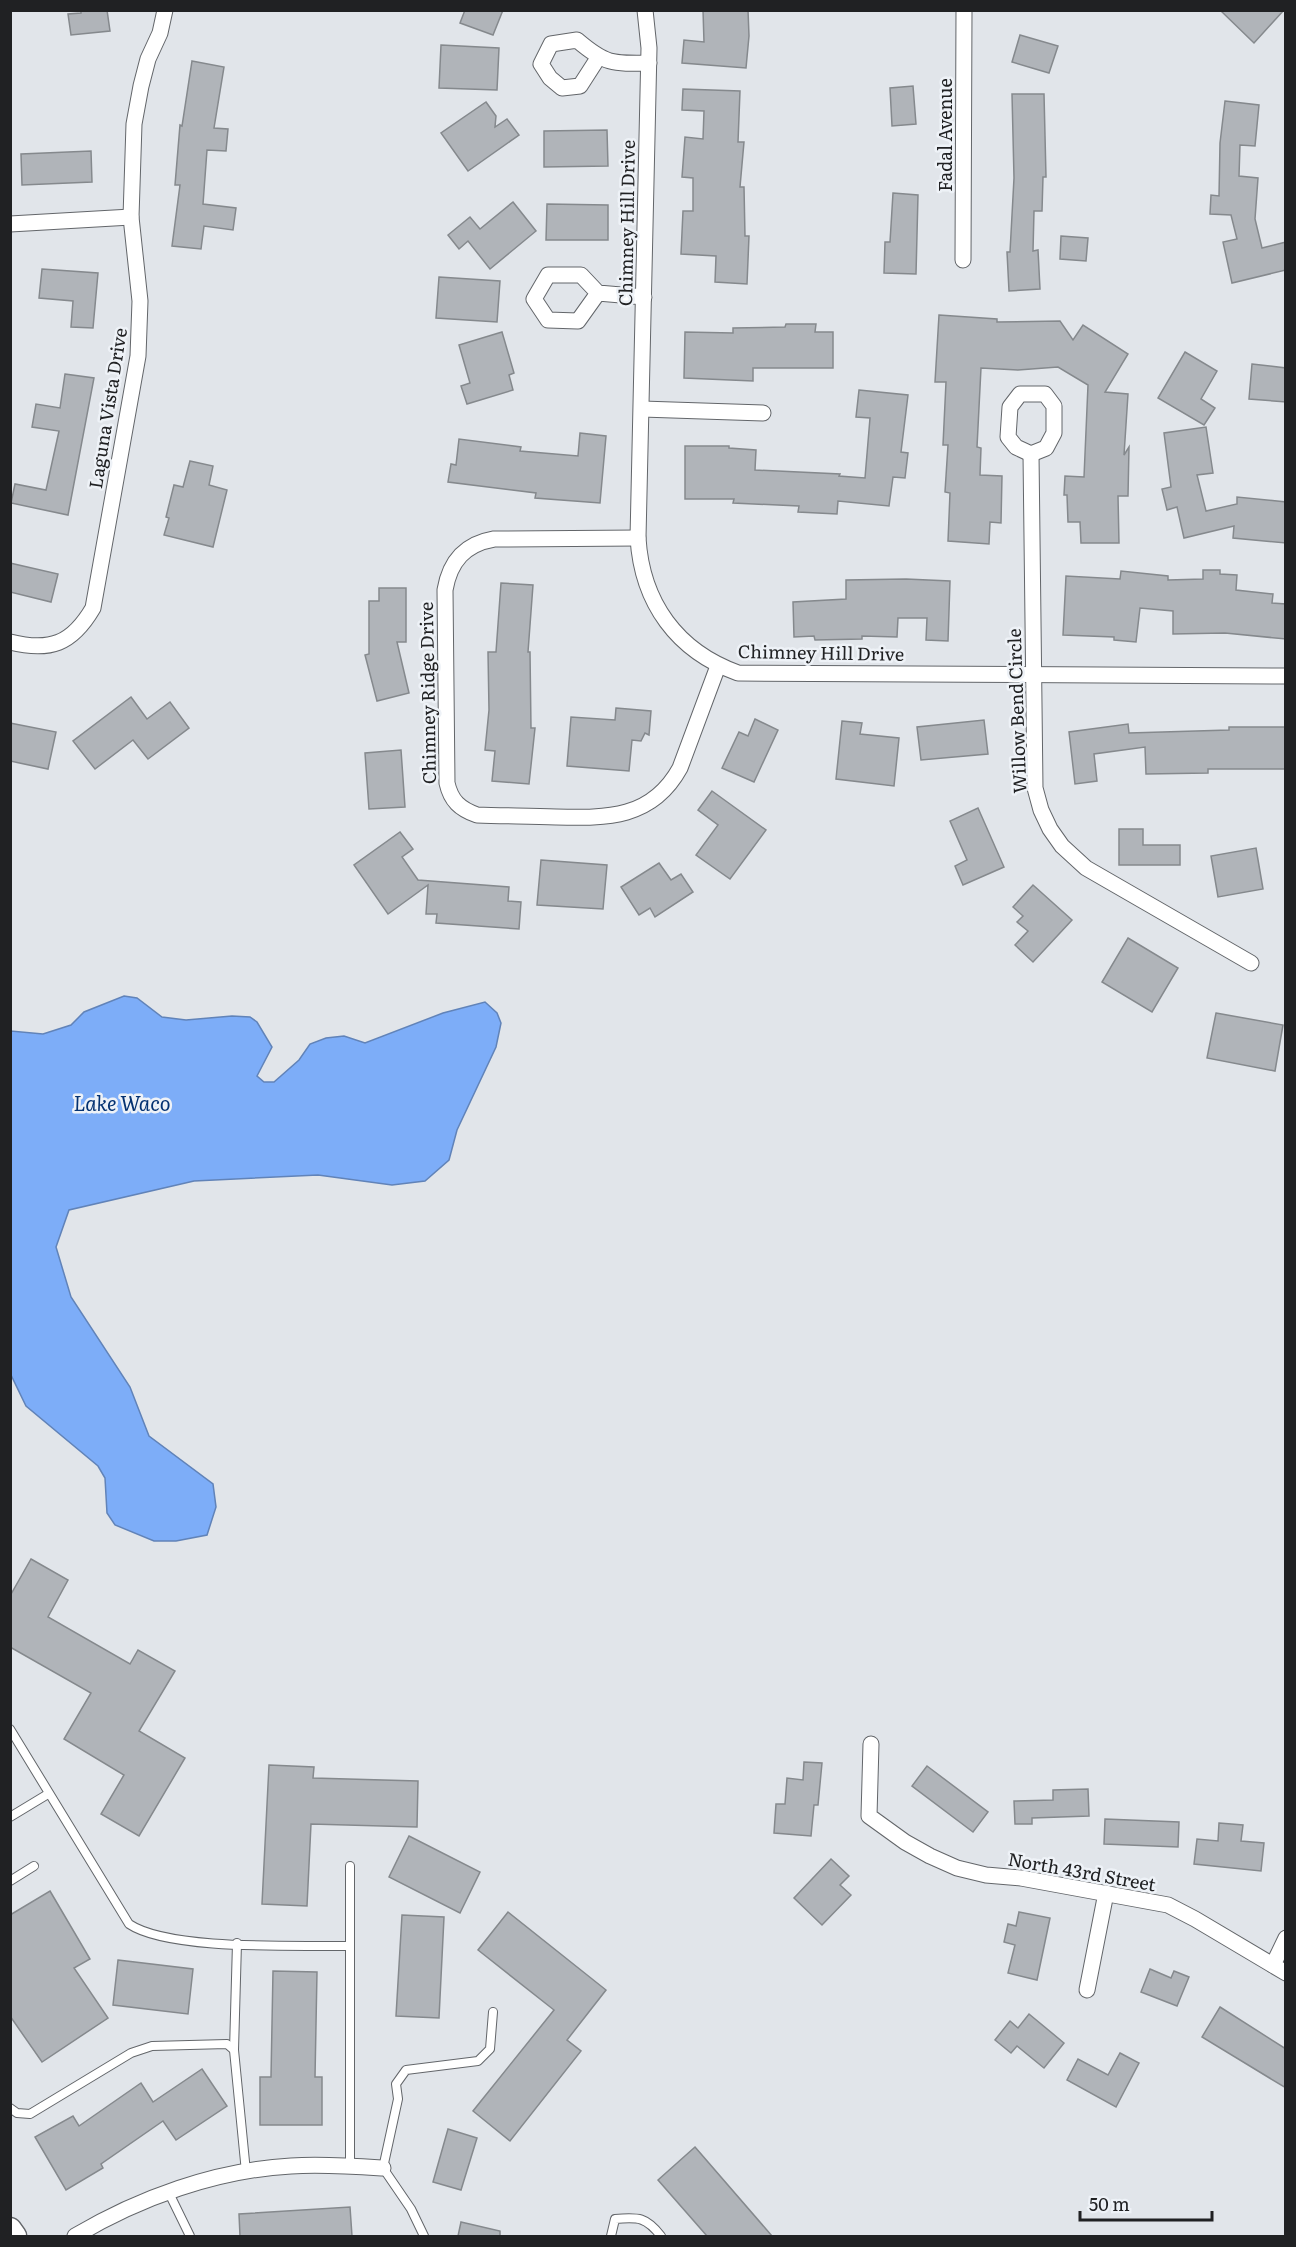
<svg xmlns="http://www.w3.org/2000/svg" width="1296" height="2247" viewBox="0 0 1296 2247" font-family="Literata,serif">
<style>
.water{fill:#7dadf8;stroke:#6183b8;stroke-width:1.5}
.building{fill:#b0b4b9;stroke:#85898d;stroke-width:1.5}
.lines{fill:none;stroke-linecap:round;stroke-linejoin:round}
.service-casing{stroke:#63666a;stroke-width:10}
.minor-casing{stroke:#63666a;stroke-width:17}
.primary-casing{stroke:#63666a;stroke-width:25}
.service{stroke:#fff;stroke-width:8}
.minor{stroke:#fff;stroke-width:15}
.primary{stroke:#fff;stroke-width:22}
.labels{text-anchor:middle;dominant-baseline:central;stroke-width:5;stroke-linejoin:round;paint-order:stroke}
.street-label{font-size:18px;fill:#202123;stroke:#eef2f7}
.water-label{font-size:20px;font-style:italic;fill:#043272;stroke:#eef2f7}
</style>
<rect width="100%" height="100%" fill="#e1e5ea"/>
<path class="water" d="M124,996L137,998L162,1017L186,1020L232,1016L250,1017L257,1022L272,1047L257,1076L264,1082H274L299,1060L310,1044L326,1038L344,1036L365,1043L443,1013L485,1002L497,1013L501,1023L496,1047L457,1130L449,1160L425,1181L392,1185L318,1175L194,1181L69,1210L56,1247L71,1297L130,1387L149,1436L213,1484L216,1507L207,1535L176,1541H154L115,1525L107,1513L105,1478L98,1466L26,1406L11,1375V1031L43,1034L71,1025L84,1012Z"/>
<g class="building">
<path d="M81,10H107L110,31L71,35L68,14L81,13Z"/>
<path d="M465,10H503L493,35L460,23Z"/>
<path d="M703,10H748L749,36L746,68L682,63L684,40L704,42Z"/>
<path d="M1220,10H1284L1254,43Z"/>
<path d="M1020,35L1058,46L1049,73L1012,62Z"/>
<path d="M441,45L499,48L497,90L439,88Z"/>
<path d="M192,61L224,67L214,128L228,129L226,151L207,150L203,204L236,208L233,230L204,226L201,249L172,246L180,185H175L180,125L182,126Z"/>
<path d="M913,86L916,124L892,126L890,88Z"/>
<path d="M683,89L740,91L738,142H744L740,187H744L745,236H749L747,284L715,282L716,256L681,254L683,211H693V178L682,177L685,137L703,139L704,111L682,110Z"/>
<path d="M1012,94H1044L1046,177H1043L1042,211H1034L1033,251L1038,250L1040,289L1009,291L1007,252H1010L1014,178Z"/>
<path d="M1225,101L1259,105L1255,146L1240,145L1239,176L1258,178L1255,219L1262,248L1286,242V270L1232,283L1223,242L1237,239L1231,215L1210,214L1211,195L1219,196L1220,143Z"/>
<path d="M486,102L496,116L495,127L507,119L519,135L468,171L441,133Z"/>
<path d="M607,130L608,166L544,167V131Z"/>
<path d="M91,151L92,182L22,185L21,154Z"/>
<path d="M893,193L918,195L916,274L884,273L885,242H890Z"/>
<path d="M513,202L536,231L490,269L468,241L459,249L448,235L470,217L480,229Z"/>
<path d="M547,204L608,205V240H546Z"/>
<path d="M1061,236L1088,238L1086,261L1060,259Z"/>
<path d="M42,269L98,273L93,328L71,327L73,301L39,298Z"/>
<path d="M439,277L500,281L497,322L436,318Z"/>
<path d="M939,315L997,319V322L1060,321L1073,340L1083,325L1128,354L1105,392L1128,394L1124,455L1129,447L1128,496H1118L1119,543H1081L1080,522H1068L1067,495H1064L1065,476L1084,477L1088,385L1058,367L1018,370L981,368L977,447L981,448L980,475L1002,476L1001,523L990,522L989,544L948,541L950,493L945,492L948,445H943L946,382H935Z"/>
<path d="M786,324H816L815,332H833V368H753V381L684,378L685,332L733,333V328L785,327Z"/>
<path d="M502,332L514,373L509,375L513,390L467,404L461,386L470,383L459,345Z"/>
<path d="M1185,352L1217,371L1201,399L1215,408L1204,425L1158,398Z"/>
<path d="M1252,364L1286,368V402L1249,399Z"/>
<path d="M65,374L94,378L68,515L11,503L15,484L46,490L59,431L32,427L36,404L60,408Z"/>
<path d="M859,390L908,395L901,452L908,453L905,478L893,477L889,506L838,501L837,514L798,512L799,506L733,503L734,499H685V446H729V448L756,450L755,470L840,474L839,476L865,478L870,418L856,417Z"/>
<path d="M1206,427L1213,473L1197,475L1206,511L1237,504V497L1286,502V543L1233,538L1234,526L1184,538L1177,507L1167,510L1162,489L1171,487L1164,433Z"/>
<path d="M580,433L606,436L600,503L535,498L536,493L448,482L451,464L456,465L459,439L521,447L520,451L578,456Z"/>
<path d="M190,461L213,466L209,485L227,490L213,547L164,535L169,518L166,517L174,485L183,487Z"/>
<path d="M10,563L58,574L51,602L10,592Z"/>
<path d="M1203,570H1220V574L1237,575L1236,590L1273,594L1272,603L1286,604V639L1225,633L1173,634V611L1140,608L1136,642L1114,640V637L1063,635L1066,576L1120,579L1121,571L1168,576V580L1203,579Z"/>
<path d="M906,579L950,581L948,641L926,640L927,618H898L897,637L862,636V639L815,640L814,636L794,637L793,602L846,599V580Z"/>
<path d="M501,583L533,585L528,652H530L531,728H535L529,784L492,781L495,751L485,750L489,710L488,652H496Z"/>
<path d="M379,588H406V642H397L409,693L377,701L365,655L369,654V601H379Z"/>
<path d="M131,697L147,719L170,702L189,728L148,759L133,740L95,769L73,741Z"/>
<path d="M616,708L651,711L649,735L645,733L641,741L632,740L629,771L567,766L571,717L615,720Z"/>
<path d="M755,719L778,730L754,782L722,768L739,732L748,736Z"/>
<path d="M984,720L988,754L921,760L917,727Z"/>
<path d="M842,721L862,723L860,734L899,738L894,786L836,779Z"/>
<path d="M10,723L56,732L48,769L10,761Z"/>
<path d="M1128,724L1129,733L1229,730V727H1286V769H1208V773L1146,774L1145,747L1094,754L1097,781L1075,784L1069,732Z"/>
<path d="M401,750L405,807L369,809L365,753Z"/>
<path d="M712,791L766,830L730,879L696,855L718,825L698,810Z"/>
<path d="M978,808L1004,867L963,885L955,866L967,860L950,821Z"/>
<path d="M1119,829H1143V845H1180V865H1119Z"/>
<path d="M400,832L413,849L402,857L418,880L509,887L508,901L521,902L519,929L436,923L437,914H426L428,885L388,914L354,865Z"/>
<path d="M1256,848L1263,889L1218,897L1211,856Z"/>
<path d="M541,860L607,865L603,909L537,905Z"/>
<path d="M659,863L671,880L681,874L693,892L655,917L650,908L639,915L621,887Z"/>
<path d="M1033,885L1072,920L1033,962L1015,945L1028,931L1017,922L1023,916L1013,907Z"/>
<path d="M1128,938L1178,968L1152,1012L1102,982Z"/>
<path d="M1216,1013L1283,1025L1275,1071L1207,1058Z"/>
<path d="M31,1559L68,1580L48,1617L130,1664L138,1650L175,1671L139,1731L185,1758L139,1836L101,1814L124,1775L64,1739L91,1693L10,1647V1596Z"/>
<path d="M804,1762L822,1763L818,1805H814L811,1836L774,1833L776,1804H785L787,1778L803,1780Z"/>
<path d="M269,1765L314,1767L313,1778L418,1781L417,1827L311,1824L307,1906L262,1904Z"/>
<path d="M927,1766L988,1812L973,1832L912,1786Z"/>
<path d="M1088,1789L1089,1816L1032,1818V1824H1015L1014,1801L1053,1800V1790Z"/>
<path d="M1105,1819L1179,1822L1178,1847L1104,1844Z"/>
<path d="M1219,1823L1243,1825L1241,1841L1264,1843L1261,1871L1194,1864L1197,1839L1218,1841Z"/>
<path d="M409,1836L480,1872L460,1913L389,1877Z"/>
<path d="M831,1859L849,1876L840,1885L851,1895L822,1925L794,1898Z"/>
<path d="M50,1891L90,1959L74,1968L108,2018L42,2062L10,2016V1915Z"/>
<path d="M508,1912L606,1990L567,2040L581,2051L510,2141L473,2111L554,2010L478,1950Z"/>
<path d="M1019,1912L1050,1918L1037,1980L1008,1973L1015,1945L1004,1942L1008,1924L1016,1926Z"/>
<path d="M402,1915L444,1917L439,2018L396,2016Z"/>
<path d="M118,1960L193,1969L188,2014L113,2005Z"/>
<path d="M1150,1969L1171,1978L1174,1971L1189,1977L1177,2006L1141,1992Z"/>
<path d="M273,1971L317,1972L315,2077H322V2125H260V2077H271Z"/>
<path d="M1220,2007L1286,2049V2088L1202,2037Z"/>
<path d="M1029,2014L1064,2043L1044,2068L1017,2046L1011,2053L995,2040L1010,2021L1018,2028Z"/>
<path d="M1120,2053L1139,2063L1116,2107L1067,2080L1078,2059L1108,2075Z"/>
<path d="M202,2069L227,2106L176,2140L163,2121L101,2164L103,2168L66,2190L35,2137L73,2116L79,2126L141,2083L153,2102Z"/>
<path d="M448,2129L477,2138L461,2190L433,2182Z"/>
<path d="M695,2147L772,2236H707L658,2180Z"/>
<path d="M350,2207L352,2236H240L239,2214Z"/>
<path d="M461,2222L500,2231V2236H458Z"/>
</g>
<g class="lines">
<defs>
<g id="service">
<path d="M10,1729L129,1924C169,1951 298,1945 350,1946"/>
<path d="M10,1817L48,1794"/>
<path d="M350,1866V2166"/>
<path d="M10,1881L34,1866"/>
<path d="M234,2050L237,1943"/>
<path d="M10,2108L17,2113L30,2114L131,2053L152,2046L227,2044L234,2050L246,2172"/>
<path d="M169,2193L190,2236"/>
<path d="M424,2236L411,2209L383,2168L398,2099L396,2084L406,2070L478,2061L490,2049L493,2012"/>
<path d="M611,2236L615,2219C639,2217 646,2217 661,2236"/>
</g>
<g id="minor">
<path d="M645,10L649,48L638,538C642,603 677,651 738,673L1286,676"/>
<path d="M598,58L580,86L562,88L550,78L541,64L551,44L577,40C605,64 612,64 649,63"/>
<path d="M10,224L131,217"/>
<path d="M963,260L964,10"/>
<path d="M598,293L578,321L548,320L534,299L548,275H581L598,293L644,297"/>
<path d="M1020,394H1045L1054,406V433L1046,448L1031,454L1016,447L1008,437L1010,407Z"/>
<path d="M642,409L763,413"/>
<path d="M1031,454L1035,788L1041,810L1050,829L1062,846L1086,868L1251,963"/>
<path d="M638,538L494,539C465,544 450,561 445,590L447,783C451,801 460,809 477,815C504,816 530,816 556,817C607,818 652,819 680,768L718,666"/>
<path d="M10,642C50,652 72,644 93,608L138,356L140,301L131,217L134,124L141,86L148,59L160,33L165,10"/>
<path d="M871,1744L869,1816L905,1842L930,1856L957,1868L986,1875L1021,1878L1168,1905L1195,1919L1286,1973"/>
<path d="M1273,1965L1286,1938"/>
<path d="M1087,1990L1106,1893"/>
<path d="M75,2236C139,2198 216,2170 291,2166C322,2164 352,2166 383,2168"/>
</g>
<path id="primary" d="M10,2229L15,2236"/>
</defs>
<use href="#service" class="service-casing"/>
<use href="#minor" class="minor-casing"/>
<use href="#primary" class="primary-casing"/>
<use href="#service" class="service"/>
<use href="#minor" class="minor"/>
<use href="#primary" class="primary"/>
</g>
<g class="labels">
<g class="street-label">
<text transform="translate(944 135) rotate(-90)">Fadal Avenue</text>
<text transform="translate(626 223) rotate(-89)">Chimney Hill Drive</text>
<text transform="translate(107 408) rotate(-81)">Laguna Vista Drive</text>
<text transform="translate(821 652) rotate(1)">Chimney Hill Drive</text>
<text transform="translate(427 693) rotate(-91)">Chimney Ridge Drive</text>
<text transform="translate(1016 711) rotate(-92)">Willow Bend Circle</text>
<text transform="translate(1082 1871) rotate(10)">North 43rd Street</text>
</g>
<g class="water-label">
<text x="122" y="1102">Lake Waco</text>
</g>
</g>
<rect width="1296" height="2247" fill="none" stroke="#202123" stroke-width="24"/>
<path d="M1080 2211v9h132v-9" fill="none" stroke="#202123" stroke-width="3"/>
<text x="1089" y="2211" font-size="18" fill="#202123" stroke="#eef2f7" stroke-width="4.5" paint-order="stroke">50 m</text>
</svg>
